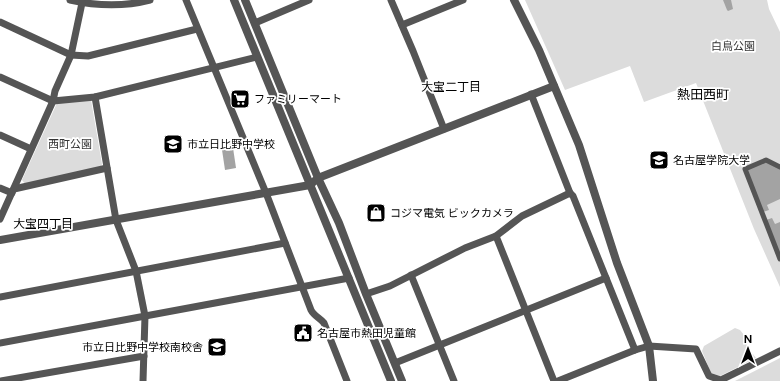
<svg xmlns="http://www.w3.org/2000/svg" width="780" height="381" viewBox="0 0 780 381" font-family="Figtree,'Noto Sans JP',sans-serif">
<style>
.green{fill:#dcdcdc}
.water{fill:#a3a3a3}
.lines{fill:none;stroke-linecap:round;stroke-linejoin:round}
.pedestrian{stroke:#555;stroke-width:5}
.minor{stroke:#555;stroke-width:7}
.tertiary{stroke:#555;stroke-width:8}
.labels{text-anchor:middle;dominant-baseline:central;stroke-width:3.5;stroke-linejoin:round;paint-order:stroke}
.park-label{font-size:11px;fill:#333;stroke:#fff}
.poi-label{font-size:11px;fill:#000;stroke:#fff;text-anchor:start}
.neighbourhood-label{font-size:12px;fill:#000;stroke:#fff}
.quarter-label{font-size:13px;fill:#000;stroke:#fff}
</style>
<rect width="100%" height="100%" fill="#fff"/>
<g class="green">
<path d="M525,0H767L769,9L780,32V287L754,229L696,83L644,102L630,66L565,90Z"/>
<path d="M91,100L102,164L101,167L25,184L22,180L57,103Z"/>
<path d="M735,328L740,330L749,341C744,350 752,351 756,358L720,376L711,373L702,351L704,346Z"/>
<path d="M780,358V381H735Z"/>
</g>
<g class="water">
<path d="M723,0H731L733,9L728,11L727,10Z"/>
<path d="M232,141L236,168L225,170L221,143Z"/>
<path d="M766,162L780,169V199L767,205L769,210L763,212L746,169Z"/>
<path d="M772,218L775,224L780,222V255L766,220Z"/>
</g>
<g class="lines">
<path class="pedestrian" d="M780,167L766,160L745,169L780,259"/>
<g class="minor">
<path d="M70,0C97,6 123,7 150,0"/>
<path d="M186,0L266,193L311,310C314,316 320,318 324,323L347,381"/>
<path d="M391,0L413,51L444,129"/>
<path d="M0,22L71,55L88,56L197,29"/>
<path d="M255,23L309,0"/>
<path d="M402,25L463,0"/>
<path d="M0,77L53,101L95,97L257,57"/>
<path d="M531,94L570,193L573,196L635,350"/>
<path d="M95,97L116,220L136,271L145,316L143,381"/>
<path d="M0,135L31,149"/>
<path d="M0,188L12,193"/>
<path d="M14,189L107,168"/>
<path d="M0,219L53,101L55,91L71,55L82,3"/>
<path d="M496,236L554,381"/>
<path d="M411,275L454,381"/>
<path d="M366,294L390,286L465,248L496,236L522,216L570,193"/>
<path d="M0,297L285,243"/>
<path d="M0,343L349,278"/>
<path d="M395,363L606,278"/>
<path d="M1,381L144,356"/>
<path d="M558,381L635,350L649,346L696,349L709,376L721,380L780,351"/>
</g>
<g class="tertiary">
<path d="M234,0L391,381"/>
<path d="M245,0L318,178L339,223L366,294L402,381"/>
<path d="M514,0L539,50L579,145L617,263L649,346L653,381"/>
<path d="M0,240L310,185L318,178L554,86"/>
</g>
</g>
<defs>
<symbol id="supermarket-square" viewBox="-11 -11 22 22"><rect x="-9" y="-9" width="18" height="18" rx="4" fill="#000" stroke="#fff"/><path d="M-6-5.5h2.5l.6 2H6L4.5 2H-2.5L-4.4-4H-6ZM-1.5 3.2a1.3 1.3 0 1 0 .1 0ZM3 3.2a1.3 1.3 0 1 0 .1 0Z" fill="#fff"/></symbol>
<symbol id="school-square" viewBox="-11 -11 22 22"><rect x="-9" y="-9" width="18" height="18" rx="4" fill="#000" stroke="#fff"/><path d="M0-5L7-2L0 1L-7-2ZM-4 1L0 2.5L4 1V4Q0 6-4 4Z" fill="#fff"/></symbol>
<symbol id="university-square" viewBox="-11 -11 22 22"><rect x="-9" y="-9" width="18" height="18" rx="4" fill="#000" stroke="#fff"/><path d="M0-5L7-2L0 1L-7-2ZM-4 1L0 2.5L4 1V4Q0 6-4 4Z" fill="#fff"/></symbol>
<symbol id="shop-square" viewBox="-11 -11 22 22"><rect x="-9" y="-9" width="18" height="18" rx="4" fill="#000" stroke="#fff"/><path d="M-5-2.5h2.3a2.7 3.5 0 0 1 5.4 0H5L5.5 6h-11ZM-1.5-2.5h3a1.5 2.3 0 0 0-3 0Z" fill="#fff"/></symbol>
<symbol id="civic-square" viewBox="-11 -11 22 22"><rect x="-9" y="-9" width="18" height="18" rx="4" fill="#000" stroke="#fff"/><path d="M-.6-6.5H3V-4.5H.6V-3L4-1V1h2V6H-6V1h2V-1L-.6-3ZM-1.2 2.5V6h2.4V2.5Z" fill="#fff"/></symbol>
</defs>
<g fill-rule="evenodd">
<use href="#supermarket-square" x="229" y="88" width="22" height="22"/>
<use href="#school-square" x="162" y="133" width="22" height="22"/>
<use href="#university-square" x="648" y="149" width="22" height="22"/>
<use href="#shop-square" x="365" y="202" width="22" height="22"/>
<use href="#civic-square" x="292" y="322" width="22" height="22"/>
<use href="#school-square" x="206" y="336" width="22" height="22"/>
</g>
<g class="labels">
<g class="park-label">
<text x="733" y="46">白鳥公園</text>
<text x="70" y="144">西町公園</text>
</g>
<g class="poi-label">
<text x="254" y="99">ファミリーマート</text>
<text x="187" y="144">市立日比野中学校</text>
<text x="673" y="160">名古屋学院大学</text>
<text x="390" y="213">コジマ電気 ビックカメラ</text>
<text x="317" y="333">名古屋市熱田児童館</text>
<text x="203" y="347" text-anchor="end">市立日比野中学校南校舎</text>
</g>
<g class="neighbourhood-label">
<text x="451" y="87">大宝二丁目</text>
<text x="43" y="224">大宝四丁目</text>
</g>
<g class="quarter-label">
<text x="703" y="94">熱田西町</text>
</g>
</g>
<g transform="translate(748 349)" stroke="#ffffff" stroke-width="3" paint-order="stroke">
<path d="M0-3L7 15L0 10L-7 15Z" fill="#000000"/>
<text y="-6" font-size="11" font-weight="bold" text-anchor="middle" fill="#000000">N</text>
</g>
</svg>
